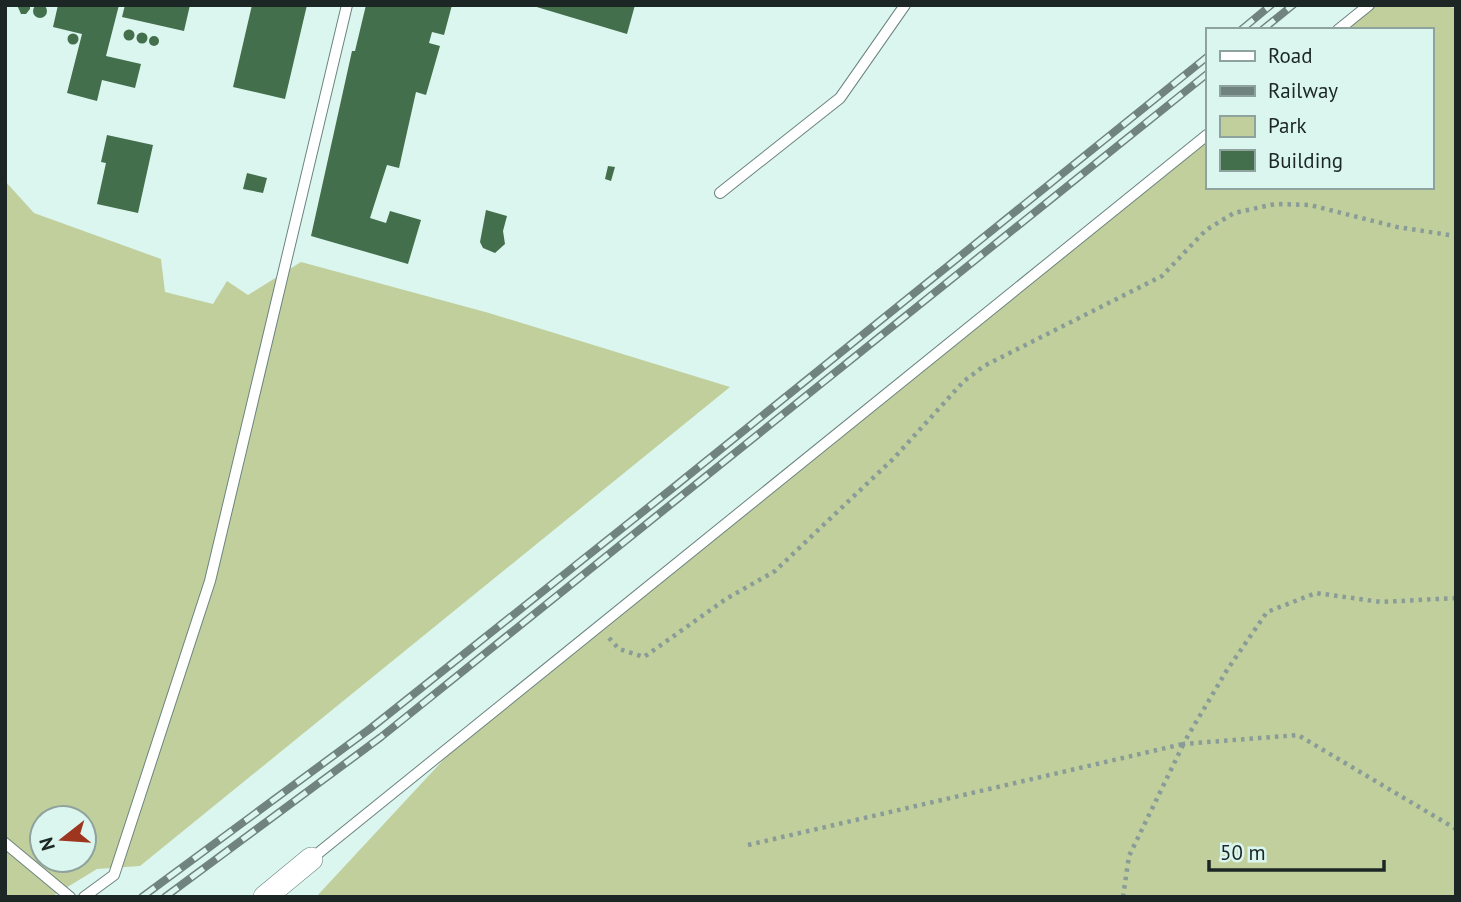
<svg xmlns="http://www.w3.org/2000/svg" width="1461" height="902" viewBox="0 0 1461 902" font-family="'PT Sans',sans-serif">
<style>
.green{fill:#c1cf9c;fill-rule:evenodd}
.building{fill:#436f4c}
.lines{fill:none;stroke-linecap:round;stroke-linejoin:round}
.service-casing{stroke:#6c847e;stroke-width:12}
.minor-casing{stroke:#6c847e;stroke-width:24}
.path{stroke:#899c97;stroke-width:4.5;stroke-dasharray:3.5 5;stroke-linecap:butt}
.service{stroke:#fff;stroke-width:10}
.minor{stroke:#fff;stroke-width:23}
.rail-casing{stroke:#71837f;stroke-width:8}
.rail{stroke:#dbf6ef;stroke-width:5;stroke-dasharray:16;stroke-linecap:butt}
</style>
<rect width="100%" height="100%" fill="#dbf6ef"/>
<g class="green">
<path d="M1369,5H1437L1456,8V897H316L472,729L1207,135V187H1431V30H1338Z"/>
<path d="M5,181L34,213L161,259L165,292L213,304L227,281L248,295L301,262L489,313L730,387L140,866L97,869L51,897H5ZM42,818H84V860H42Z"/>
</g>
<g class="building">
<circle cx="40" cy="11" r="7"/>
<path d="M17,5H30V9L26,14H21Z"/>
<path d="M58,5H119L106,56L141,64L135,88L102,80L97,101L67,93L82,34L53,27Z"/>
<path d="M125,5H190L184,31L122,17Z"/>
<path d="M252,5H307L285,99L233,87Z"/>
<path d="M366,5H452L444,35L432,32L429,43L440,46L426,95L416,92L399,168L387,165L370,218L386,223L390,211L421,220L408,264L311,236L352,51H355Z"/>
<path d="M530,5H635L627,34Z"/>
<circle cx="129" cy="35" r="5.5"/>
<circle cx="142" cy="38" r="5.5"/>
<circle cx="73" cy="39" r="5.5"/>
<circle cx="154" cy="41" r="5"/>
<path d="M107,135L153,145L138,213L97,204L106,163L101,162Z"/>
<path d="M608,166L615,167L611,181L605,179Z"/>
<path d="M247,173L267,178L263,193L243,189Z"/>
<path d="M486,210L507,216L503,231L505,244L495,253L483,248L480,242Z"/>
</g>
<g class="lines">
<defs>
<g id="service">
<path d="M1338,30L1369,5"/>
<path d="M720,193L840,98L905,5"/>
<path d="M5,843L70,897"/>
<path d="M311,859L1207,135"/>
<path d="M84,897L114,875L210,581L347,5"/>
</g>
<path id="minor" d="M265,897L311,859"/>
</defs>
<use href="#service" class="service-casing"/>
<use href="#minor" class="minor-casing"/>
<g class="path">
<path d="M1456,598L1381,602L1316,593L1267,612L1227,670L1183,744L1298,735L1456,829"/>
<path d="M609,638L619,649L644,657L726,599L775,571L894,458L964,381L984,366L1162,276L1206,230L1234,213L1275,204L1310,205L1397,227L1456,236"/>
<path d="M748,845L1183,744"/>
<path d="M1123,897L1129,856L1183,745"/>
</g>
<use href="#service" class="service"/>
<use href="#minor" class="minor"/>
<defs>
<g id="rail">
<path d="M1241,30L1271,5"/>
<path d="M1262,30L1293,5"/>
<path d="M142,897L371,728L674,487L1207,57"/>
<path d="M165,897L381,737L1207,74"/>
</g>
</defs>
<use href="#rail" class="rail-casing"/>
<use href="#rail" class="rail"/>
</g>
<rect width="1461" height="902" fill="none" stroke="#1c2624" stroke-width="14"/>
<rect x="1206" y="28" width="228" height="161" fill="#dbf6ef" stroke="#8fa39e" stroke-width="2"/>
<rect x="1220" y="51" width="35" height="10" fill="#ffffff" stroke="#8fa39e" stroke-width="2"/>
<text x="1268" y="63" font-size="21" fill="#1c2624">Road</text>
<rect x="1220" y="86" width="35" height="10" fill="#71837f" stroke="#8fa39e" stroke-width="2"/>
<text x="1268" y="98" font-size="21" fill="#1c2624">Railway</text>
<rect x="1220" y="116" width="35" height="21" fill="#c1cf9c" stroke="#8fa39e" stroke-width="2"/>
<text x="1268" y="133" font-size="21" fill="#1c2624">Park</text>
<rect x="1220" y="150" width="35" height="21" fill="#436f4c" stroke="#8fa39e" stroke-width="2"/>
<text x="1268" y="168" font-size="21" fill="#1c2624">Building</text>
<g transform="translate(63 839) rotate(253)"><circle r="33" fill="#dbf6ef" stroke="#8fa39e" stroke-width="2"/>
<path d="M0-5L12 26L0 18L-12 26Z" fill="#9e351e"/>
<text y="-10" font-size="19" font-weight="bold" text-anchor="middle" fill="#1c2624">N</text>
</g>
<path d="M1209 860v10h175v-10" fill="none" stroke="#1c2624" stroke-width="3.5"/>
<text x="1220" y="860" font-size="21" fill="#1c2624" stroke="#dbf6ef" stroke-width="5" paint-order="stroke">50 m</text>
</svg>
